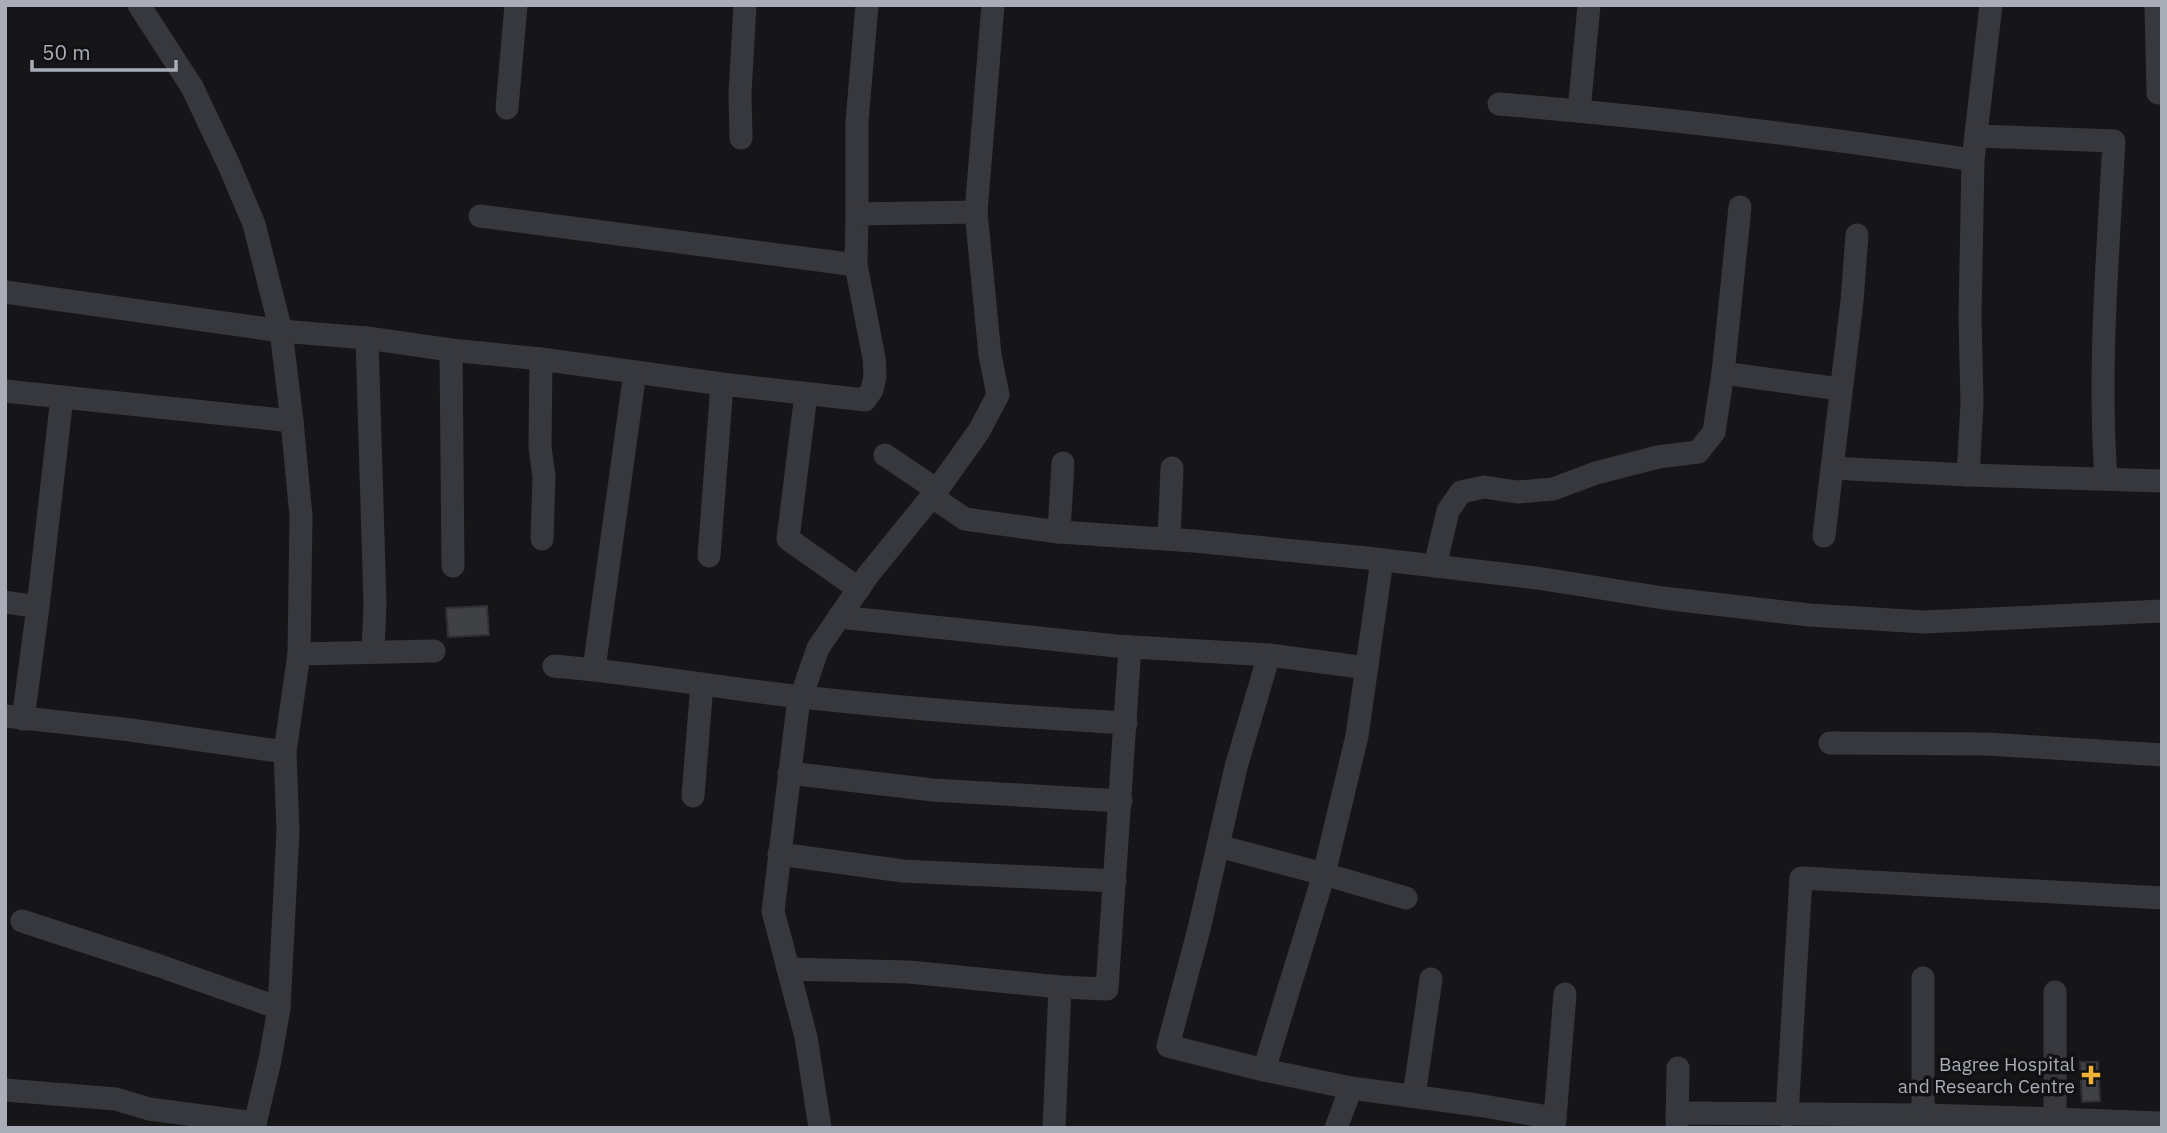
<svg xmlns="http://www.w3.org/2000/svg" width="2167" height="1133" font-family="'IBM Plex Sans',sans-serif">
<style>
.building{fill:#404145;stroke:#303034;stroke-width:2}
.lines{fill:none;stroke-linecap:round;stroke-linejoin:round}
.minor{stroke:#37383d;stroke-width:23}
.poi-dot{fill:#f2b134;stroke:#111113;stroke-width:2.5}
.labels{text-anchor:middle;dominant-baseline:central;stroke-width:7;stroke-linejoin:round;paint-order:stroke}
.poi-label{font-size:19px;fill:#a8adb8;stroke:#111113;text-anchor:end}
</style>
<rect width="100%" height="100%" fill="#161618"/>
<!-- building -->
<g class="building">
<path d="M487 606 489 635 448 637 446 608Z"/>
<path d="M2080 1062H2098L2100 1101 2082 1102Z"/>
</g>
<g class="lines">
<!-- minor -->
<g class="minor">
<path d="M139 5 192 87 229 165 254 224 281 331 292 421 301 516 299 654 285 752 288 831 279 1008 270 1060 254 1128"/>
<path d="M1991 5 1973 160 1970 316 1972 404 1968 475 2162 481"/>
<path d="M2156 5 2158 93"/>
<path d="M1499 104C1658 117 1815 136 1973 160"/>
<path d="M507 108 516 5"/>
<path d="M1579 111 1589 5"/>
<path d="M1976 136 2114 141C2108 253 2098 367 2106 479"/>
<path d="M741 138 740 93 745 5"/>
<path d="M857 214V121L867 5"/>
<path d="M480 216 856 265"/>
<path d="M1857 235 1852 301 1832 468 1968 475"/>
<path d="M5 292 281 331 367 338 451 350 541 359 722 384 865 400 872 390 875 376 874 358 856 265 857 214 976 212"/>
<path d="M367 338 375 604 373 651"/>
<path d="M451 350 453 566"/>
<path d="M541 359 540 447 544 477 542 539"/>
<path d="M1723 373 1840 389"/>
<path d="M5 391 292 421"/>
<path d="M806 394 788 539 859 589"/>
<path d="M885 455 937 490"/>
<path d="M931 496 965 519 1059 532 1194 541 1367 558 1537 578 1663 598 1809 615 1924 622 2162 611"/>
<path d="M1059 532 1063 463"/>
<path d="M1824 536 1832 468"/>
<path d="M1169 539 1172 468"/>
<path d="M709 556 722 384"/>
<path d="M1435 566 1448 511 1461 492 1484 487 1517 492 1553 489 1596 473 1658 457 1698 452 1714 432 1723 373 1740 207"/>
<path d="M5 602 38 607 62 397"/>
<path d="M839 617 1116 646 1269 655 1367 668"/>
<path d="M299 654 434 651"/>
<path d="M1269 655 1236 767 1199 929 1168 1046 1264 1070 1351 1088"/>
<path d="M554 666C637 673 719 688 802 697 910 709 1018 717 1126 723"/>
<path d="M594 669 635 372"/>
<path d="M5 716 131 730 285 752"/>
<path d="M23 719 38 607"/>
<path d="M1830 743 1987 744 2162 755"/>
<path d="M789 773 933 790 1121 801"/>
<path d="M693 796 702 684"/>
<path d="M1218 846 1324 874 1406 898"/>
<path d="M779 854 903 871 1115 881"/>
<path d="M22 921 157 965 279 1008"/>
<path d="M788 969 909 972 1060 987 1054 1128"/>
<path d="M1060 987 1107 989 1130 647"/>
<path d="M1264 1070 1324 874 1357 736 1382 560"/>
<path d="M5 1090 116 1099 149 1109 255 1123"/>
<path d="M1414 1096 1431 979"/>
<path d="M1677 1113 1923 1115 2055 1119V992"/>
<path d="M1787 1115 1801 878 2162 898"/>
<path d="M1923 1115V978"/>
<path d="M1555 1118 1565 994"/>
<path d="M820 1128 806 1037 773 911 798 706 818 648 868 575 937 490 979 431 998 395 990 355 976 212 993 5"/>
<path d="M1336 1128 1351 1088 1477 1105 1555 1118 1554 1128"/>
<path d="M1677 1128 1678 1068"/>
<path d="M2056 1128 2055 1119 2162 1123"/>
</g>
</g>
<!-- markers -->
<path class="poi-dot" d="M2087.5 1064.5h7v7h7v7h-7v7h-7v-7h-7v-7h7z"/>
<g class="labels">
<!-- poi labels -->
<g class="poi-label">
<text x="2075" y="1064">Bagree Hospital<tspan x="2075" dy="22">and Research Centre</tspan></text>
</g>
</g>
<!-- border -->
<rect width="2167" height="1133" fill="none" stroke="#a8adb8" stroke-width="14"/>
<!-- scale -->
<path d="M32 60v10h144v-10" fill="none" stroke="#a8adb8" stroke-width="3.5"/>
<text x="42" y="60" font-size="21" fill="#a8adb8" stroke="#111113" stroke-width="5" paint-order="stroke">50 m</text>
</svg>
